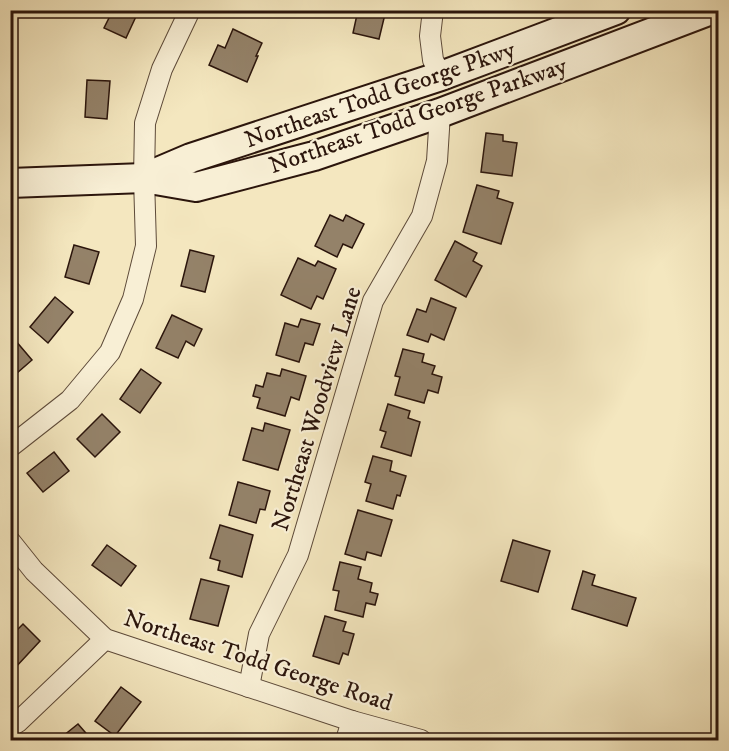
<svg xmlns="http://www.w3.org/2000/svg" width="729" height="751" font-family="'IM FELL DW Pica',serif">
<style>
.building{fill:#948269;stroke:#2b150c;stroke-width:1.5}
.lines{fill:none;stroke-linecap:round;stroke-linejoin:round}
.minor-casing{stroke:#5d4a39;stroke-width:22}
.secondary-casing{stroke:#2b150c;stroke-width:32}
.minor{stroke:#f8efd5;stroke-width:20}
.secondary{stroke:#f8efd5;stroke-width:28}
.labels{text-anchor:middle;dominant-baseline:central;stroke-width:4.5;stroke-linejoin:round;paint-order:stroke}
.street-label{font-size:24px;fill:#2b150c;stroke:#f8efd5}
</style>
<rect width="100%" height="100%" fill="#f4e7bf"/>
<filter id="stains"><feTurbulence type="fractalNoise" baseFrequency=".00333" numOctaves="4"/><feColorMatrix values="0 0 0 0 .2 0 0 0 0 .09 0 0 0 0 .02 0 0 0 .5 -.17"/></filter>
<radialGradient id="worn" r=".72"><stop offset=".6" stop-color="#630" stop-opacity="0"/><stop offset="1" stop-color="#630" stop-opacity=".3"/></radialGradient>
<!-- building -->
<g class="building">
<path d="M113 10H139L126 38 104 28Z"/>
<path d="M358 10H386L379 39 353 33Z"/>
<path d="M233 29 262 43 256 56H258L247 82 209 65 218 45 225 48Z"/>
<path d="M87 80 110 81 107 119 85 117Z"/>
<path d="M486 133 503 135V141L517 143 512 176 481 172Z"/>
<path d="M477 185 499 191 497 198 513 203 501 244 463 232Z"/>
<path d="M330 215 343 221 346 215 364 224 352 248 343 244 337 257 315 246Z"/>
<path d="M455 241 477 253 473 261 482 266 466 297 435 280Z"/>
<path d="M74 245 99 252 89 284 65 277Z"/>
<path d="M190 250 214 256 205 292 181 286Z"/>
<path d="M298 258 315 266 318 261 336 269 323 299 317 296 311 309 281 295Z"/>
<path d="M55 297 73 312 48 343 30 327Z"/>
<path d="M431 298 456 308 444 340 431 334 428 342 407 335 417 309 426 312Z"/>
<path d="M172 315 202 329 194 346 186 341 178 358 156 348Z"/>
<path d="M301 319 320 324 313 345 305 343 299 362 276 355 285 323 298 327Z"/>
<path d="M15 340 32 360 10 379V344Z"/>
<path d="M403 349 424 354 422 362 435 366 432 374 442 377 438 393 428 390 424 403 395 395 400 377 395 376Z"/>
<path d="M141 369 161 383 140 413 120 399Z"/>
<path d="M282 369 306 376 299 400 291 397 285 416 257 408 260 398 253 396 256 385 263 387 267 373 280 376Z"/>
<path d="M388 404 410 411 408 418 420 422 411 456 381 447 386 432 380 430Z"/>
<path d="M102 414 120 432 95 457 77 439Z"/>
<path d="M265 423 290 430 278 470 243 460 252 428 263 431Z"/>
<path d="M54 452 69 471 43 492 27 473Z"/>
<path d="M373 456 392 461 390 471 406 476 400 496 397 495 393 509 366 501 371 484 365 482Z"/>
<path d="M238 482 270 491 265 510 260 509 256 523 229 515Z"/>
<path d="M358 510 392 520 381 556 367 552 365 560 345 554Z"/>
<path d="M220 525 253 535 242 577 218 570 220 561 210 558Z"/>
<path d="M513 540 550 551 538 592 501 581Z"/>
<path d="M107 545 136 566 121 586 92 565Z"/>
<path d="M340 562 361 567 358 579 372 583 370 592 378 594 375 605 366 603 363 617 335 610 339 591 333 590Z"/>
<path d="M583 571 595 575 592 585 636 598 627 626 572 609Z"/>
<path d="M201 579 229 586 218 626 190 619Z"/>
<path d="M325 616 346 622 343 631 354 634 348 655 343 653 339 664 313 656Z"/>
<path d="M23 624 40 641 14 669 10 666V637Z"/>
<path d="M121 687 141 702 115 736 95 721Z"/>
<path d="M78 724 92 740H58Z"/>
</g>
<g class="lines">
<!-- minor casing -->
<g class="minor-casing">
<g id="minor">
<path d="M433 10 430 36 433 60 441 76"/>
<path d="M10 447 70 400 110 352 133 299 146 246 144 178 145 123 162 69 190 10"/>
<path d="M10 541 34 571 105 639 352 721 421 740"/>
<path d="M249 687 259 634 298 555 373 301 422 216 437 161 440 113"/>
<path d="M10 727 18 722 105 639"/>
<path d="M346 740 352 721"/>
</g>
</g>
<!-- secondary casing -->
<g class="secondary-casing">
<g id="secondary">
<path d="M144 178 191 158 441 76 616 10"/>
<path d="M10 183 144 178 196 187 314 156 440 113 711 10"/>
</g>
</g>
<!-- minor -->
<use href="#minor" class="minor"/>
<!-- secondary -->
<use href="#secondary" class="secondary"/>
</g>
<g class="labels">
<!-- street labels -->
<g class="street-label">
<text transform="translate(380 95) rotate(-19)">Northeast Todd George Pkwy</text>
<text transform="translate(418 116) rotate(-19)">Northeast Todd George Parkway</text>
<text transform="translate(317 409) rotate(-73)">Northeast Woodview Lane</text>
<text transform="translate(258 661) rotate(18)">Northeast Todd George Road</text>
</g>
</g>
<!-- margin -->
<rect width="729" height="751" fill="none" stroke="#f4e7bf" stroke-width="36"/>
<rect x="12" y="12" width="705" height="727" fill="none" stroke="#2b150c" stroke-width="3"/>
<rect x="18" y="18" width="693" height="715" fill="none" stroke="#2b150c" stroke-width="1.5"/>
<rect width="100%" height="100%" filter="url(#stains)"/>
<rect width="100%" height="100%" fill="url(#worn)"/>
</svg>
